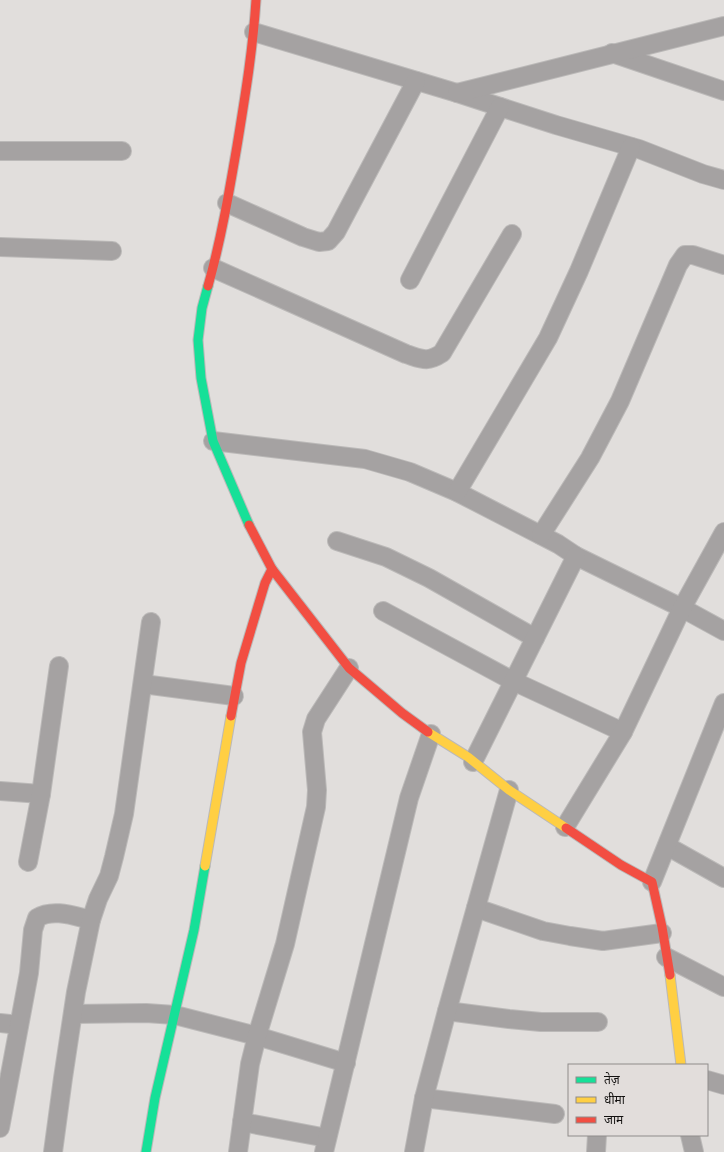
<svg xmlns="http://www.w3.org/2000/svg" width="724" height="1152" font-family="Rubik,'Noto Sans Devanagari',sans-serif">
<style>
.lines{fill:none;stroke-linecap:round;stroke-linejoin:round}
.street-casing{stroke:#bbb9b8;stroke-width:20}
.fast-casing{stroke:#bbb9b8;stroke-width:11}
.slow-casing{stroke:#bbb9b8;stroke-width:11}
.jam-casing{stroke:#bbb9b8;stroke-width:11}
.street{stroke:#a5a2a2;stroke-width:18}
.fast{stroke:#16e098;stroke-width:9}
.slow{stroke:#ffcf43;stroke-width:9}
.jam{stroke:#f24e42;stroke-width:9}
</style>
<rect width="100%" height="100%" fill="#e1dedc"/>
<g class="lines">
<!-- street casing -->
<g class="street-casing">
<g id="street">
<path d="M254 32 457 93 556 125 639 149 703 174 724 180"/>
<path d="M612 53 724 91"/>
<path d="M457 93 724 26"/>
<path d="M0 151H122"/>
<path d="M227 203 303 237 319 242 328 241 336 232 416 81"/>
<path d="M0 247 112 251"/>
<path d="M213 268 406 354C422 359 427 363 442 353L512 234"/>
<path d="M410 280 500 107"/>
<path d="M213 441 365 459 410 472 457 492 558 544 576 556 682 608 724 631"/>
<path d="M457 492 548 338 579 271 631 147"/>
<path d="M541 535 590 458 620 401 678 265 685 255H693L724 265"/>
<path d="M337 541 386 557 429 578 535 638"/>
<path d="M383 611 513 681 623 732"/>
<path d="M143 684 234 696"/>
<path d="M473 762 576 556"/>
<path d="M0 791 41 794"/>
<path d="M565 827 623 732 682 608 724 532"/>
<path d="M667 846 724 878"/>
<path d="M28 862 41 794 59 666"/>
<path d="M652 882 724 703"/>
<path d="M476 908 543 931 570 936 603 941 662 933"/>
<path d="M666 957 724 987"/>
<path d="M447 1011 509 1019 541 1022H598"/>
<path d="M73 1014 146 1013 175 1015 257 1036 346 1063"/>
<path d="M0 1023 19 1025"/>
<path d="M707 1080 724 1085"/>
<path d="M424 1098 555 1114"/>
<path d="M242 1122 327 1138"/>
<path d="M0 1128 29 973 33 930 37 918C53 908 74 916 91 920"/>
<path d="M690 1135 694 1152"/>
<path d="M53 1152 63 1078 76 992 91 920 98 899 109 876 114 857 124 814 151 622"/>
<path d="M238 1152 250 1064 257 1036 285 944 316 807 317 790 312 732 316 719 349 668"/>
<path d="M324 1152 409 798 431 734"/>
<path d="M414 1152 424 1098 447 1011 509 790"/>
<path d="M596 1152 597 1135"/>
</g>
</g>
<!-- fast casing -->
<g class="fast-casing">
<g id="fast">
<path d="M208 286 202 308 198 340 201 378 213 441 249 525"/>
<path d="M146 1152 155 1098 194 930 205 866"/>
</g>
</g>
<!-- slow casing -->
<g class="slow-casing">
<g id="slow">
<path d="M428 732 468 757 509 790 566 828"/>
<path d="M205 866 231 716"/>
<path d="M670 975 681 1065"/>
</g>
</g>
<!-- jam casing -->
<g class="jam-casing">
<g id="jam">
<path d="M208 286C221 240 229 193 237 146 245 97 253 49 256 0"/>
<path d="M249 525 272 569 349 668 402 713 428 732"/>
<path d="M231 716 241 663 265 583 272 569"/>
<path d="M566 828 621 865 652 882 662 927 670 975"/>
</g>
</g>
<!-- street -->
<use href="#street" class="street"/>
<!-- fast -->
<use href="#fast" class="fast"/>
<!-- slow -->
<use href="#slow" class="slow"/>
<!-- jam -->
<use href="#jam" class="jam"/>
</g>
<!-- legend -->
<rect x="568" y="1064" width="140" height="72" fill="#e2dddb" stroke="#8f8b8a"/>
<rect x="576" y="1077" width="20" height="6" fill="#16e098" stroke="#8f8b8a"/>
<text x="604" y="1084" font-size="12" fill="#131110">तेज़</text>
<rect x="576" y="1097" width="20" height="6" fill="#ffcf43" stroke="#8f8b8a"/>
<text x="604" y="1104" font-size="12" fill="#131110">धीमा</text>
<rect x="576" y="1117" width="20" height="6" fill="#f24e42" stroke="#8f8b8a"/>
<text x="604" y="1124" font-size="12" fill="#131110">जाम</text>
</svg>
